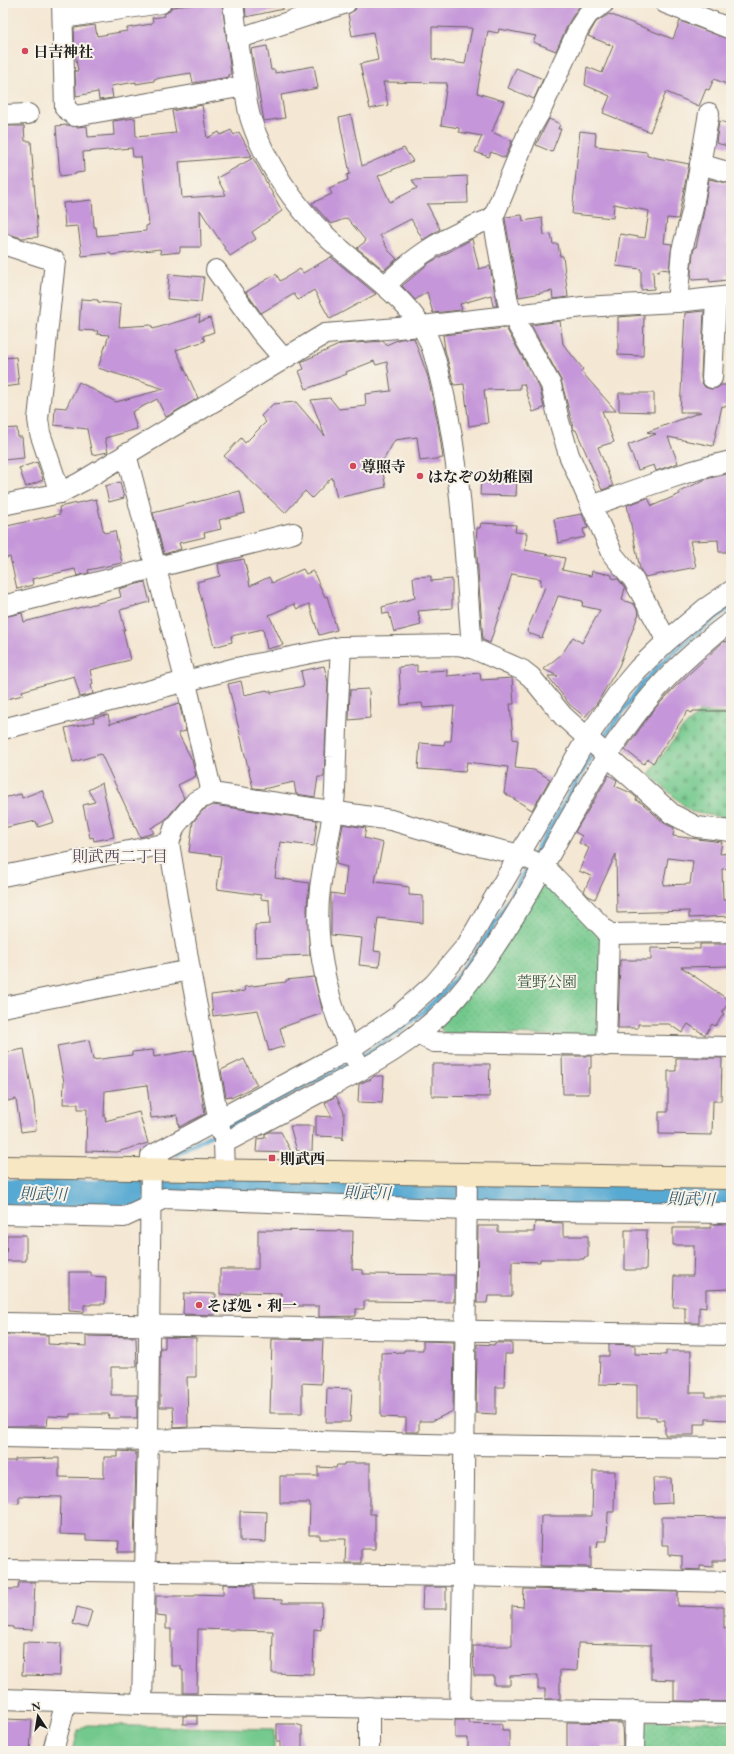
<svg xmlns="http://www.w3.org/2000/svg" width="734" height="1754" font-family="'EB Garamond','Noto Serif JP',serif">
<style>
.grass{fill:url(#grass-dots);stroke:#487254}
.cemetery{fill:url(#cemetery-stones);stroke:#487254}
.garden{fill:#73c98d;stroke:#487254}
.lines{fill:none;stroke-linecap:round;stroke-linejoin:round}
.stream{stroke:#57a9d2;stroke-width:5}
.river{stroke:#57a9d2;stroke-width:30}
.building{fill:#c596d9;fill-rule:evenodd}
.street-casing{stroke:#68635c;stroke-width:22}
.secondary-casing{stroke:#68635c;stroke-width:24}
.street{stroke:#fff;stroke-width:20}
.secondary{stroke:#f7e8c3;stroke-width:22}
.poi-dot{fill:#d1495b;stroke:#f7f3e8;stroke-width:1.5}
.labels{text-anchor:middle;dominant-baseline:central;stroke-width:4;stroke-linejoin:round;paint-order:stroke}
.poi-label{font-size:15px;font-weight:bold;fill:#1c1c1c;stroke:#f7f3e8;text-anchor:start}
.park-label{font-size:15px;fill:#3a5944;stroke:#f7f3e8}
.neighbourhood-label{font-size:16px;fill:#57475e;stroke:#f7f3e8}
.water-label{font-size:16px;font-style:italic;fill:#375b6e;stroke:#f7f3e8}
</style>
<defs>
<pattern id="grass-dots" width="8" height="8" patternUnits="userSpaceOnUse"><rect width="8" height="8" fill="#73c98d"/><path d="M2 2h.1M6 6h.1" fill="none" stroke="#63ac79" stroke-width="1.8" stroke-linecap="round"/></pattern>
<pattern id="cemetery-stones" width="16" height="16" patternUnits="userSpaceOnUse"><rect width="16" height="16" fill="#73c98d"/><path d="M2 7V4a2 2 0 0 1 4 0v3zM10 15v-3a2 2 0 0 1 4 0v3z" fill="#63ac79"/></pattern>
</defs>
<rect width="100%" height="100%" fill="#f7f3e8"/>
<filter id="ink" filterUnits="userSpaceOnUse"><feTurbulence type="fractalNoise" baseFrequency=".025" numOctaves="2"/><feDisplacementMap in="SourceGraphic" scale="8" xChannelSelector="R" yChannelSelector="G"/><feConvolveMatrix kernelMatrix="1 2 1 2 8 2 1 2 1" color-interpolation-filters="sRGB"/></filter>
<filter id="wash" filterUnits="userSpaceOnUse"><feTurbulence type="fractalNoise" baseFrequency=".012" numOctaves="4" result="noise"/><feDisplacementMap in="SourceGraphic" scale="16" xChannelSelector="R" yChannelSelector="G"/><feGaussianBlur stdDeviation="0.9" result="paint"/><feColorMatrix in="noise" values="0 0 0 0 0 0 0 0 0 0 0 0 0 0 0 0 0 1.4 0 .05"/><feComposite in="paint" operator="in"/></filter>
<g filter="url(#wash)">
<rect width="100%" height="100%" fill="#f4e7d3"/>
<!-- grass -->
<g class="grass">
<path d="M549 882 602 938 601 1032 596 1036 443 1033 439 1024 542 883Z"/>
<path d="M649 1721 731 1722V1751H643V1724Z"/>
</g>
<!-- cemetery -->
<path class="cemetery" d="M700 712 731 714V819L691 812 649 774 680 731Z"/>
<!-- garden -->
<path class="garden" d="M87 1725 274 1729V1751H73L78 1731Z"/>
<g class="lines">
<!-- stream -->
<g class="stream">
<path d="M600 743 643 683 665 660 700 630 731 606"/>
<path d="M533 857 595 750"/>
<path d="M359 1058C405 1031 447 994 478 950 497 923 513 892 529 864"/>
<path d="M224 1128 352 1062"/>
<path d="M176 1154 217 1132"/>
</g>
<!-- river -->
<path class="river" d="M3 1194 94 1195 128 1191 195 1190 731 1199"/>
</g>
<g id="blocks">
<!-- building -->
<g class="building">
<path d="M205 3H222L231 74 229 75V77L193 83 191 73 154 79V81L136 84V82L111 86 113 98 99 100 98 92 76 96 75 71H78L75 54 74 28 95 25 97 36 127 31V28L151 24 153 22 152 18 165 16 164 14 168 12 172 7Z"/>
<path d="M245 3H282L283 9 246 17Z"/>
<path d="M357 3H584L578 8 569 22 556 51 533 42 536 36 499 29 498 33 488 31 477 93 504 101 492 132 512 141 505 158 491 152 489 157 475 152 482 136 459 132V128L441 125 447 83 383 82 388 105 370 109 360 64 378 60 373 32 352 36 348 14 355 10ZM432 27 472 28 465 64 432 59Z"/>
<path d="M609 14 673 39 680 21 731 40V86L714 79 709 90 706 89 699 106 666 92 650 132 603 113 610 96 585 85 587 67 602 73 613 46 588 36 596 22Z"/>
<path d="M267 46 271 70H275V73L314 66 318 88 281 95 285 118 264 121 251 49Z"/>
<path d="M516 68 543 79 534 99 508 88Z"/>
<path d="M202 105 207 138 219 132 221 135 231 130 234 135 239 132 252 156 179 162 182 198 226 195 217 178 253 158 282 211 252 232 256 239 230 256 200 210 201 247H180V252L161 254 160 249 111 255 110 253 82 256 78 226 65 227 63 203 92 200 94 227H96L97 236 146 231V226L149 225 141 157H133L132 148 83 152 84 172 76 173V174L60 176 56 126 68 125 77 127 87 126 88 137 114 135 113 121 135 118 136 137 176 133 172 111Z"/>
<path d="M351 115 362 166 404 148 413 161 378 176 390 202 417 188 412 180 448 179V177L467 176 468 203 427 204 440 229 423 240 411 219 380 235 388 250 397 259 384 270 357 248 366 241 347 218 331 224 312 203 332 194 329 188 348 180 347 175 350 174 339 118Z"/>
<path d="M549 119 560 124 558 129H561L552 152 536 145Z"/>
<path d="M719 121 731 124V147L716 143Z"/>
<path d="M3 126H24L25 141H31L38 237 22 238 5 233 3 173H7L3 147Z"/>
<path d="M580 131 596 133 595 146 647 152V156L689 164 678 219 667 218 664 243 672 244 669 270 660 269 659 272 653 271 654 289 641 290V269L616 266 620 234 645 238 649 211 614 204 613 218 572 214Z"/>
<path d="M709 179 731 184V223L727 244H731V275H726L727 280 710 282 709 279 692 280 691 273 693 252 695 247H696L703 215Z"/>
<path d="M522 215 523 221 542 218 544 235 551 234 553 244H558L560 256H563L568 297 553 299 552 291 519 297 505 219 506 217Z"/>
<path d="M472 239 479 269 490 266 497 306H493L491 295 460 304 462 310 433 313 427 292 415 300 402 286 429 263Z"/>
<path d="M331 257 376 294 330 319 314 290 298 300 294 294 261 313 246 292 276 274 280 281 300 269 303 273Z"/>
<path d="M169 274 204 277 201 302 167 299Z"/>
<path d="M81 299 98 300V302L121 304 119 327 151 325 153 329 200 315 199 322 210 318 214 332 203 336 205 341 176 350 198 398 166 417 157 399 132 412 137 429 105 438 108 452 92 455 87 429 54 425 55 407 66 408 79 382 116 402 164 389 98 368 109 335 97 334 98 331 79 330Z"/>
<path d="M704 311 701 377 702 383 705 387 711 389 717 388 721 385H731V407L722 406 713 446 668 437 678 463 656 471 654 465 638 470 628 445 656 434 647 432 701 412H680L685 313Z"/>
<path d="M644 315 643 356 618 355V317Z"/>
<path d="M560 321 563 344 583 369 581 371 616 411H602L614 442 598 447 613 486 602 490 576 430H574L561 380 531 325Z"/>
<path d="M506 328 540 389 544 408 533 412 524 384H520V389L484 390 488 423 469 426 464 384 454 385 445 350 443 335Z"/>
<path d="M414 338 428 377 438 424 443 458 420 461 417 437 395 440 381 464 386 487 337 498 332 477 312 498 305 491 285 513 224 456 241 438 245 443 266 422 261 416 273 404 296 402 325 436 311 400 330 398 339 409 366 406 365 394 391 391 387 362 376 365 374 361 346 372 347 374 306 389 299 371 304 369 301 362 341 344 384 341 386 345 400 339Z"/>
<path d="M16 357 19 385 3 387V358Z"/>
<path d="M619 393H654V412L619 411Z"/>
<path d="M17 428 18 437H22L24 458 3 460V429Z"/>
<path d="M37 462 43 480 26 487 19 468Z"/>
<path d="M731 473V552H719L718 540 690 541 696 567 645 577 640 569 627 505 648 498 652 506 680 494 679 492 706 479Z"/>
<path d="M481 477 517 478 516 496 480 495Z"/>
<path d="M120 482 124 498 109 502 105 486Z"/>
<path d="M240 491 245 513 219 520 221 529 204 533 205 537 179 543 181 549 164 554 153 513Z"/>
<path d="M96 499 104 533 115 531 122 563 88 570 89 573 77 576 75 569 32 579 33 585 17 589 10 557 3 559V527L60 514 59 507Z"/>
<path d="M582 514 588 528 583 529 585 537 558 543 554 519Z"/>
<path d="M481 523 516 525 515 532 527 533 525 550 565 558 562 570 591 576 592 571 612 575V578L618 579 625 588 622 600 634 604 639 613 619 666 597 703 585 717 570 705 548 676H558L543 669 562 654 573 637 582 643 600 610 582 606 583 601 558 596 542 638 528 633 527 631 545 587 540 586 541 579 512 574 490 643 483 640 476 542 477 528H480Z"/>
<path d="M244 559 250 586 269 577 272 583 303 569 306 574 313 571 325 597 327 596 337 630 319 635 309 604 297 609 294 604 269 615 283 645 267 649 263 629 231 636 232 642 214 647 197 582 220 576 218 564Z"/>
<path d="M431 576V581L452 579V608L418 611 421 625 394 632 389 613 383 614 382 607 415 598 413 577Z"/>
<path d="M145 582 150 602 120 610 125 630H123L130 660 90 670 93 684H91L93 694 80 697 74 676 22 691 23 695 3 700V617L22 613 24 622 121 597 119 589Z"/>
<path d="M731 641V711H693L692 713 688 711 653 763 648 759 644 764 625 750 651 713 675 687 723 642Z"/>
<path d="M417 665V672L447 670V676L480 673 481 680 512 678 514 704H510L513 739 518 740 515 768 534 770 550 779 532 810 504 793 508 767 467 762 465 772 418 769 420 743 444 745 445 741H451L454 706 423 708 422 703 401 705 399 667Z"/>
<path d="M324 666 328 682 324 777H318L315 797 296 794 294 782 263 789 253 788 228 684 241 681 244 695 267 690V691H271V693L304 686 301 671Z"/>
<path d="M369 689 370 718 349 720 350 690Z"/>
<path d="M179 703 186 731 178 733 192 760 196 776 178 785 184 798 165 820 151 828 154 833 140 837 101 754 73 762 65 728 94 722 93 718 108 715 110 724Z"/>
<path d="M609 775 617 780 615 786 631 793 637 798 636 800 642 803 664 823 674 828 673 836 722 842 720 854 731 853V868L722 869 723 900H731V916L689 918V911L617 913 616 854 595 899 588 896 584 891 591 876 579 871 589 848 579 843 582 836 575 832ZM668 858 693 861 690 884 663 885Z"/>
<path d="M102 783 114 837 94 841 93 837 90 838 83 805 95 802 88 790Z"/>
<path d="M42 790 54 822 38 827 36 821 3 828V798L21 794 22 798Z"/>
<path d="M213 805 317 820 314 846 280 842 275 878 309 883 307 910 310 955 256 957 255 925 270 924 269 900 261 899V895L217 889 221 856 189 852 193 822 203 810Z"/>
<path d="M343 824 366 828 364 838 383 843 375 882 402 885V886L409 887V895L423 896V923L378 918 374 951 381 952 379 967 359 965 362 938 331 935V893L344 895 347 867 336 864Z"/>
<path d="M700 944H731V966L681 967 730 1001 722 1012 724 1014 715 1026 712 1024 705 1035 688 1024 682 1033 669 1024H638V1028H618L620 960H651V948L700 949Z"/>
<path d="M314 977 323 1013 280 1028 285 1046 269 1051 258 1010 213 1016 211 995 245 991 244 987 286 982V980Z"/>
<path d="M89 1040 93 1060 132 1055V1052L153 1050 154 1057 194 1050 205 1114 179 1127 177 1115 151 1118 147 1085 105 1091 104 1117H106L105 1121 139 1112 148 1143 117 1152 86 1151 87 1109H78V1104H63L64 1082 57 1046Z"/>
<path d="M24 1049 34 1102 36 1130 21 1132 16 1099 3 1102V1053Z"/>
<path d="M562 1056H591V1068H589V1094H563Z"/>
<path d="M676 1058H722L721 1101H713L712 1135 659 1134V1112H668V1071H676Z"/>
<path d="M244 1059 257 1085 231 1098 230 1096 226 1097 221 1070Z"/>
<path d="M432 1064H490L489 1097 432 1096Z"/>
<path d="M374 1076H384L382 1103 358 1102 359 1084 368 1080H370Z"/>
<path d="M336 1096 344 1112 343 1140 342 1137 316 1136V1116L332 1117 325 1103Z"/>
<path d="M290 1126H313L312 1151H297Z"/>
<path d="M269 1132H281L292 1153 256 1152 257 1139 265 1138V1134Z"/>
<path d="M535 1222 563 1223V1236H588V1257H584V1259H540V1262L512 1261V1296H488L487 1303H477L478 1226H498V1232H534Z"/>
<path d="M711 1224H731V1289L706 1290V1308L699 1307V1323H685V1307H673L674 1276H693L694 1245H673V1228H711Z"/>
<path d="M258 1230 353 1231 352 1269 363 1270V1274L454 1275V1302L364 1301V1309H356V1316L319 1317V1306H280L281 1293 240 1292V1295L220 1294V1269H258Z"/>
<path d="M625 1230H647L646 1270H625Z"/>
<path d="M7 1235H26V1261H6Z"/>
<path d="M69 1272H91V1276L106 1277 105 1304H91V1305H84V1312L69 1311Z"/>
<path d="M184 1293 216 1294 215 1315 183 1314Z"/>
<path d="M3 1334 48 1335V1344L86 1346V1336L136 1337 137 1367H111V1395H137V1418H108L109 1414H70V1417L48 1416 47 1426H3Z"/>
<path d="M165 1337 196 1338V1377H187L188 1427 174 1428 173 1407H160V1348H165Z"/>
<path d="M272 1339 323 1340 321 1384 302 1383V1413H270Z"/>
<path d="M423 1341 454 1342 453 1411 432 1421H419V1432H406V1418L381 1417V1353L404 1352V1350H423Z"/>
<path d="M495 1343H512V1354H505L504 1387H496V1414L476 1413 477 1344 494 1345Z"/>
<path d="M609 1344 635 1345V1354L666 1355V1351H691L690 1393H706V1397H731V1420L706 1419V1424H694V1435H665V1420H656V1417H637V1385L599 1384 600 1356H609Z"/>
<path d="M327 1388 352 1389 350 1422H326Z"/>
<path d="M118 1451 136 1452 134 1552H118L119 1541 86 1540V1535L60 1534 61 1497 19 1496V1503L3 1502V1461H15V1459L59 1458V1477L104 1478V1457H118Z"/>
<path d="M344 1463H370V1514H375V1549H361V1563H345L346 1539H320V1535H309L310 1503H280V1476H318V1467L336 1468 337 1465H344Z"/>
<path d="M593 1471H615L614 1512H608L607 1541H598L597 1547 591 1546V1567L540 1566 541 1516H592Z"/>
<path d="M653 1478H671L672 1503 654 1504Z"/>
<path d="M240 1511 267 1512 266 1542 240 1541Z"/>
<path d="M662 1517 731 1518V1561H713V1567L700 1566V1570L682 1569V1556L669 1555V1545H662Z"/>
<path d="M19 1582H35L33 1630 13 1629V1627L3 1626V1589H18Z"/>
<path d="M223 1584 254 1585V1599L282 1600V1603H322L321 1630 314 1629 313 1674 272 1673 273 1631 198 1629 197 1693H183V1670H181V1666H171V1629H166V1617L156 1616V1596H195V1594L223 1595Z"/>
<path d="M423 1587H446V1609H422Z"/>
<path d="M524 1589 678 1592V1606L724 1607V1628H731V1702L674 1701V1680L651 1679V1645L578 1643 577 1671 560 1670V1699H545V1689H538V1675L510 1676V1685H494V1676H474L473 1646H512V1606L523 1607Z"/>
<path d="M77 1607 92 1611 87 1628 73 1624Z"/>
<path d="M23 1642 61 1643 60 1676 22 1675Z"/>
<rect x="183" y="1716" width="14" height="8"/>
<path d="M3 1719 32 1720 30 1751H3Z"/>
<path d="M455 1720H468V1723L502 1724V1730H509V1748H504V1751H468V1738H455Z"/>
<path d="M567 1722 622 1723 623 1747H602V1751H567Z"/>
<path d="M277 1724H295L302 1726V1751H280V1742H277Z"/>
</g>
</g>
</g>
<g filter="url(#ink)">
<use href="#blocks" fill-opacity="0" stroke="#68635c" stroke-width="1"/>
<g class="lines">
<!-- street casing -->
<g class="street-casing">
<g id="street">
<path d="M62 3 65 108 75 116 245 86"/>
<path d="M233 3C236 29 240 55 244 81 246 94 247 108 251 120 265 163 295 206 327 237 358 267 397 289 421 326 433 343 438 370 443 390 462 475 465 561 472 648"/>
<path d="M604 3 588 14 579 28 540 112 528 133 493 218 508 302 512 315 551 385 559 421 569 455 613 555 633 579 667 641"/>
<path d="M665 3 731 29"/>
<path d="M63 18 161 3"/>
<path d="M237 39 346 3"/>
<path d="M3 115 28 114"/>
<path d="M700 164 731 173"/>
<path d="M3 244 55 261 38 419 40 433 60 493"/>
<path d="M216 270 260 331 283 358"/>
<path d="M385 286C418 252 449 235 493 218"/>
<path d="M677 302 682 250 692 212 709 113"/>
<path d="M712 378 716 298"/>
<path d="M126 454 186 683 212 793"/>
<path d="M3 505 60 493 81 482 325 334 422 326 583 307 677 302 731 296"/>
<path d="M591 506C639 489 682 472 731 461"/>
<path d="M3 606 293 533"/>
<path d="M341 647C339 684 337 720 336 757 335 775 336 793 333 811 330 837 323 863 320 889 313 943 329 1012 356 1060"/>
<path d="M3 729 236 668 341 647 458 645 472 648 522 670 531 677 563 716 672 814 697 827 731 831"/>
<path d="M169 843 190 970 221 1133"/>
<path d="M3 876 169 843 175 826 196 801 212 793 391 820 462 841 520 855 544 866 609 934 606 1046"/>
<path d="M609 934 731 932"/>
<path d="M3 1007 190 970"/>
<path d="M418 1034 434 1042 731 1047"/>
<path d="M225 1171 224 1143C256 1126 288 1109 320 1092 370 1066 420 1040 457 997 484 966 506 930 527 895 576 810 618 718 693 653 705 642 717 631 731 622"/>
<path d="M3 1214 124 1217 165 1198 466 1210 731 1213"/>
<path d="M3 1323 731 1335"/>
<path d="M3 1437 148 1440 205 1438 464 1445 731 1448"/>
<path d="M3 1570 463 1576 731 1582"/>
<path d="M3 1699 142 1704 731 1713"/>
<path d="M142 1704 148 1440 151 1156 350 1049 398 1016 434 984 467 945 587 738 621 689 638 669 667 641 706 608 731 591"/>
<path d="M460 1709 463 1576 467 1173"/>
<path d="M53 1751 66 1701"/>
<path d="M369 1751V1707"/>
<path d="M634 1751 635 1711"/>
</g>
</g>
<!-- secondary casing -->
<g class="secondary-casing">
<path id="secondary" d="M3 1167 731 1178"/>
</g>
<!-- street -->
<use href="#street" class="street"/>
<!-- secondary -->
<use href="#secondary" class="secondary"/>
</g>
</g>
<!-- markers -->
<g class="poi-dot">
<circle cx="25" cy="51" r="4"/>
<circle cx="353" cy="466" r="4"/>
<circle cx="420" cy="476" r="4"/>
<rect x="268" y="1154" width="8" height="8" rx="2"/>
<circle cx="199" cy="1305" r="4"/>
</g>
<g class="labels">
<!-- poi labels -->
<g class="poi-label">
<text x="33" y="51">日吉神社</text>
<text x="361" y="466">尊照寺</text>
<text x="428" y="476">はなぞの幼稚園</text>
<text x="280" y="1158">則武西</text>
<text x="207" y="1305">そば処・利一</text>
</g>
<!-- park labels -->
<g class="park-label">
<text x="547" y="981">萱野公園</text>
</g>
<!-- neighbourhood labels -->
<g class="neighbourhood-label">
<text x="120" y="856">則武西二丁目</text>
</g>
<!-- water labels -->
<g class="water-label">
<text transform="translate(367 1193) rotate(1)">則武川</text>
<text transform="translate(43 1194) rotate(1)">則武川</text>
<text transform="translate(691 1199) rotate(1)">則武川</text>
</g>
</g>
<!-- margin -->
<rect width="734" height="1754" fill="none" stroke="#f7f3e8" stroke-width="16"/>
<!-- north arrow -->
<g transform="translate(38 1716) rotate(348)" stroke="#f7f3e8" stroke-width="3" paint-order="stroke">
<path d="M0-3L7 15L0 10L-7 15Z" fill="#1c1c1c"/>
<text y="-6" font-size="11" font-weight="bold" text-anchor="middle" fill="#1c1c1c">N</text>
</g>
</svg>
